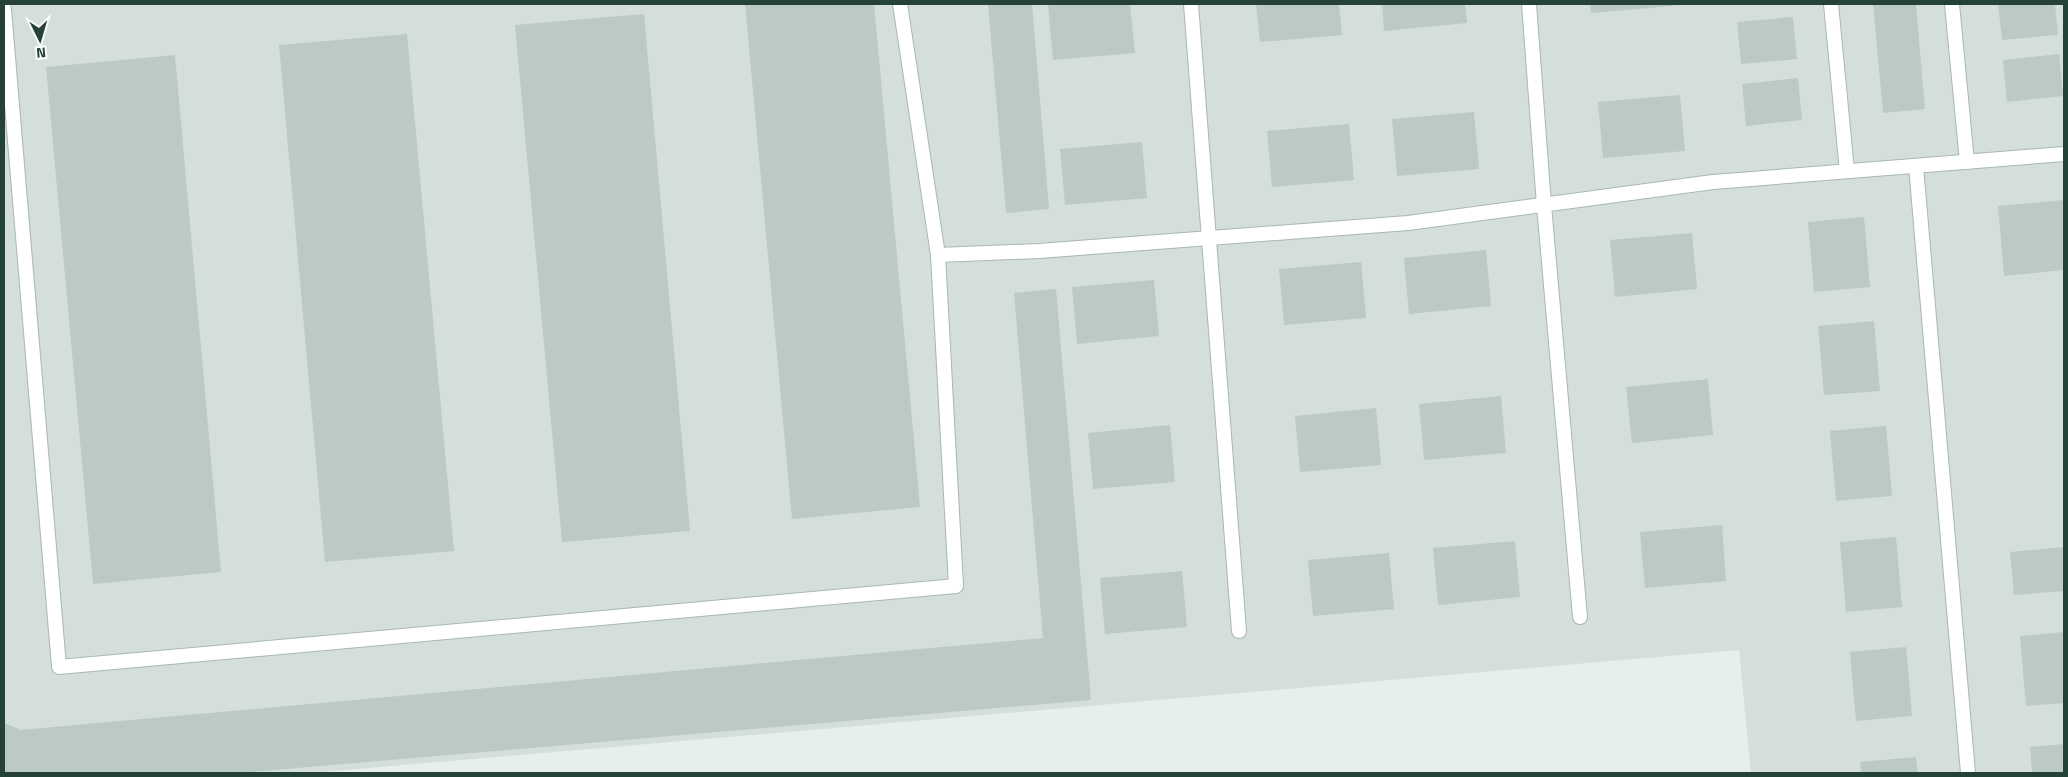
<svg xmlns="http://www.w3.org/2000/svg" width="2068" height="777" font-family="'Titillium Web',sans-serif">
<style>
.built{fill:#d4dfda}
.building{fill:#bbcac4}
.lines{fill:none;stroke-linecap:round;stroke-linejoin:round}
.service-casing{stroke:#a8b8b2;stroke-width:16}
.service{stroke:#fff;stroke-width:14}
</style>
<rect width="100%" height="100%" fill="#e6efeb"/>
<!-- built -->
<path class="built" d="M4 4H2064V773H1751L1739 650 311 773H4Z"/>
<!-- building -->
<g class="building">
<path d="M745 4H874L920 507 792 519Z"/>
<path d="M988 4H1032L1049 209 1006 213Z"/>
<path d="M1048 4H1130L1135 53 1053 60Z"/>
<path d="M1256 4H1339L1342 35 1260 42Z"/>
<path d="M1382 4H1465L1467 23 1384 31Z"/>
<path d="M1590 4H1673V6L1591 13Z"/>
<path d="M1873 4H1916L1925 109 1883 113Z"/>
<path d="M1998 4H2055L2058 35 2002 40Z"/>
<path d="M644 14 690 531 562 542 515 25Z"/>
<path d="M1793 17 1797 59 1741 64 1737 22Z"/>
<path d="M407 34 454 551 325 562 279 45Z"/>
<path d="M2059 54 2063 96 2007 102 2003 60Z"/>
<path d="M175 55 221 572 93 584 46 67Z"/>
<path d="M1798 78 1802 120 1746 126 1742 84Z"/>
<path d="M1680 95 1685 151 1603 158 1598 102Z"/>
<path d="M1474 112 1479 169 1397 176 1392 119Z"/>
<path d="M1349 124 1354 180 1272 187 1267 131Z"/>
<path d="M1142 142 1147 198 1065 205 1060 149Z"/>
<path d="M2064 200V270L2004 276 1998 206Z"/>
<path d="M1864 217 1870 287 1814 292 1808 222Z"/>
<path d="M1692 233 1697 289 1615 297 1610 240Z"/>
<path d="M1486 250 1491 306 1409 314 1404 258Z"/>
<path d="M1361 262 1366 318 1284 325 1279 269Z"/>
<path d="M1154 280 1159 336 1077 344 1072 287Z"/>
<path d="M1056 289 1091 700 238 773H4V723L21 730 1043 638 1014 293Z"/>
<path d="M1874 321 1880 391 1824 395 1818 326Z"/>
<path d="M1708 379 1713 435 1632 443 1626 387Z"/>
<path d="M1501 396 1506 453 1424 460 1419 404Z"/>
<path d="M1376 408 1381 465 1300 472 1295 416Z"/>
<path d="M1170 425 1175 482 1093 489 1088 433Z"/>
<path d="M1886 426 1892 496 1836 501 1830 431Z"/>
<path d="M1722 525 1726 581 1645 588 1640 532Z"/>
<path d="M1896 537 1902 607 1846 612 1840 542Z"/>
<path d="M1515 541 1520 597 1438 605 1433 548Z"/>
<path d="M2064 547V591L2014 595 2010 552Z"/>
<path d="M1389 553 1394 609 1313 616 1308 560Z"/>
<path d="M1182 571 1187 627 1105 634 1100 578Z"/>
<path d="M2064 632V703L2026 706 2020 636Z"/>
<path d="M1906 647 1912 716 1856 721 1850 652Z"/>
<path d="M2064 744V773H2032L2030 747Z"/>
<path d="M1916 757 1918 773H1861L1860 762Z"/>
</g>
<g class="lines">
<!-- service casing -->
<g class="service-casing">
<g id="service">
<path d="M1191 4 1239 631"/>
<path d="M1529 4 1544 205 1580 617"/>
<path d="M1831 4 1847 171"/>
<path d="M1952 4 1967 162"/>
<path d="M4 9 59 667 956 586 938 255 900 4"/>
<path d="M1916 166 1968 773"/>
<path d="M938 255 1039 251 1408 223 1713 182 2064 154"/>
</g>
</g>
<!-- service -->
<use href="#service" class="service"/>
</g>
<!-- border -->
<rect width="2068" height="777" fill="none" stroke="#24423a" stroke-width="10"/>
<!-- north arrow -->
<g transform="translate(40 40) rotate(175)" stroke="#f7fbf9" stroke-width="4" paint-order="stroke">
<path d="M0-4L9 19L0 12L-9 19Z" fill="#24423a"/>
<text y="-8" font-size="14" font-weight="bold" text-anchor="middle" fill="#24423a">N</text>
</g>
</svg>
